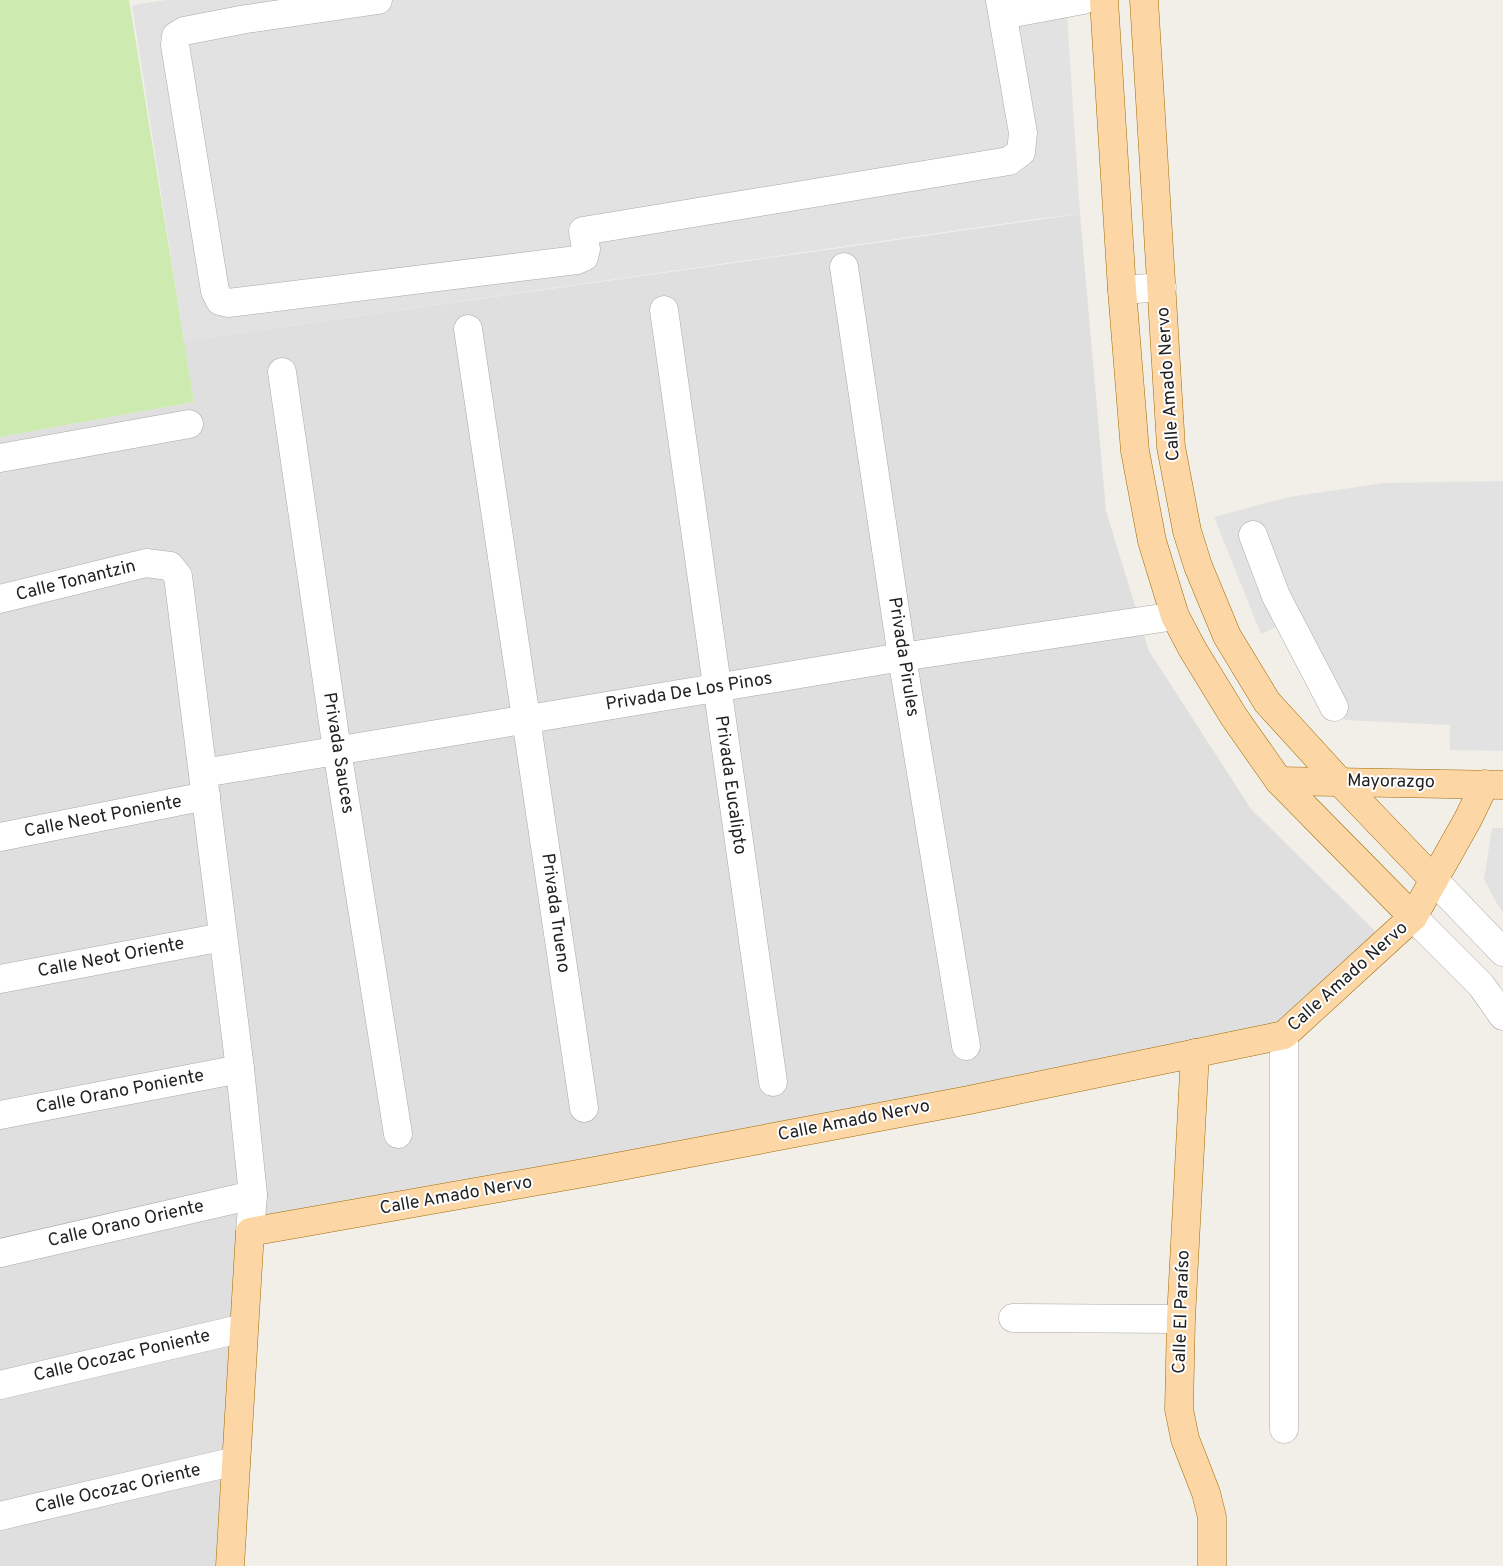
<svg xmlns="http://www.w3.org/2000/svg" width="1503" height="1566" font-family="Overpass,sans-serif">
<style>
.residential{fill:#e0dfdf}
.grass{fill:#cdebb0}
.parking{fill:#e2e2e2}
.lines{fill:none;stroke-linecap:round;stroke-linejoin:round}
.minor-casing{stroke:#a9a9a9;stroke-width:29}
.major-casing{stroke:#a06b00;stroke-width:29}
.minor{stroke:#fff;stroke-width:28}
.major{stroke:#fcd6a4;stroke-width:28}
.labels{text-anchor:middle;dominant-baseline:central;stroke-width:4;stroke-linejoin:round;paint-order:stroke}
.street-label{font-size:18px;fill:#222;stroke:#fff}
</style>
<rect width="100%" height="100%" fill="#f2efe9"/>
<!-- residential -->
<path class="residential" d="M1080 214 1106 511 1149 651 1251 809 1378 934 1284 1035 250 1232 230 1566H0V437L194 402 184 341Z"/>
<!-- grass -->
<path class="grass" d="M0 0H129L194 402 0 437Z"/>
<!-- parking -->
<g class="parking">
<path d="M166 0H1066L1080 214 1035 219 184 341 132 5Z"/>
<path d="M1503 481V751L1450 750V725L1345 720 1285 623 1261 634 1214 517 1289 497 1384 483Z"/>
<path d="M1492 828H1503V912L1497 904 1484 879Z"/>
</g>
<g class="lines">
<!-- minor casing -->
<g class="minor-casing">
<g id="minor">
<path d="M378 0 246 19 184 31 176 36 175 45 215 291 220 301 228 303 577 260 584 257 586 249 583 231 1009 161 1021 152 1023 133 1000 0"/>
<path d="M1003 15 1083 0"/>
<path d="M844 267 902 657 966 1046"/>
<path d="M1122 290 1162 287"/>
<path d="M664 310 773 1082"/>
<path d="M468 329 584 1108"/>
<path d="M282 372 337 750 398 1134"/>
<path d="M0 458 189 424"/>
<path d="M1253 535 1276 596 1334 707"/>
<path d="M0 599 146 563 170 566 178 576 240 1069 253 1195 250 1232"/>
<path d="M203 773 902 657 1175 616"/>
<path d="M0 837 206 796"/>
<path d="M1434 880 1503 952"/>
<path d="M1413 917 1481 985 1503 1016"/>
<path d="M0 979 223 937"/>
<path d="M0 1115 240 1069"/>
<path d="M0 1253 253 1195"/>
<path d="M1013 1318 1181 1319"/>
<path d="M0 1385 244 1328"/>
<path d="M1284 1429V1035"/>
<path d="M0 1516 236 1461"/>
</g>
</g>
<!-- major casing -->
<g class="major-casing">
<g id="major">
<path d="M1104 0 1122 290 1135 451 1152 541 1175 616 1193 650 1234 717 1279 781 1413 917"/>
<path d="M1144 0 1171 447 1187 531 1198 566 1227 636 1267 702 1340 782 1434 880"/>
<path d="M1279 781 1502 785"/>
<path d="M1195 1053 1181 1319 1179 1409 1185 1439 1206 1493 1212 1517V1566"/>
<path d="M230 1566 250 1232 595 1171 969 1100 1284 1035 1413 917 1468 819 1485 784"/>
</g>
</g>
<!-- minor -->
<use href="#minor" class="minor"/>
<!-- major -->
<use href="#major" class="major"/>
</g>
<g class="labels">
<!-- street labels -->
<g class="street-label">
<text transform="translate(1169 384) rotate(-94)">Calle Amado Nervo</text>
<text transform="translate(76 581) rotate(-14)">Calle Tonantzin</text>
<text transform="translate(903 657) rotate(81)">Privada Pirules</text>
<text transform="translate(689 692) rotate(-9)">Privada De Los Pinos</text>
<text transform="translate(338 753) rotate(81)">Privada Sauces</text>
<text transform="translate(1391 782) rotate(1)">Mayorazgo</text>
<text transform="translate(730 785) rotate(82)">Privada Eucalipto</text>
<text transform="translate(103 817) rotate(-11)">Calle Neot Poniente</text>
<text transform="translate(555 913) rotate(82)">Privada Trueno</text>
<text transform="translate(111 958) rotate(-11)">Calle Neot Oriente</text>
<text transform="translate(1348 977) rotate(-42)">Calle Amado Nervo</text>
<text transform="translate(120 1092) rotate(-11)">Calle Orano Poniente</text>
<text transform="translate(854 1121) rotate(-11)">Calle Amado Nervo</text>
<text transform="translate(456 1196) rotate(-10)">Calle Amado Nervo</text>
<text transform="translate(126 1224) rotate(-13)">Calle Orano Oriente</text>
<text transform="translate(1182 1312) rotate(-88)">Calle El Paraíso</text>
<text transform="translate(122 1356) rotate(-13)">Calle Ocozac Poniente</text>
<text transform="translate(118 1489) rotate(-13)">Calle Ocozac Oriente</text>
</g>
</g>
</svg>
